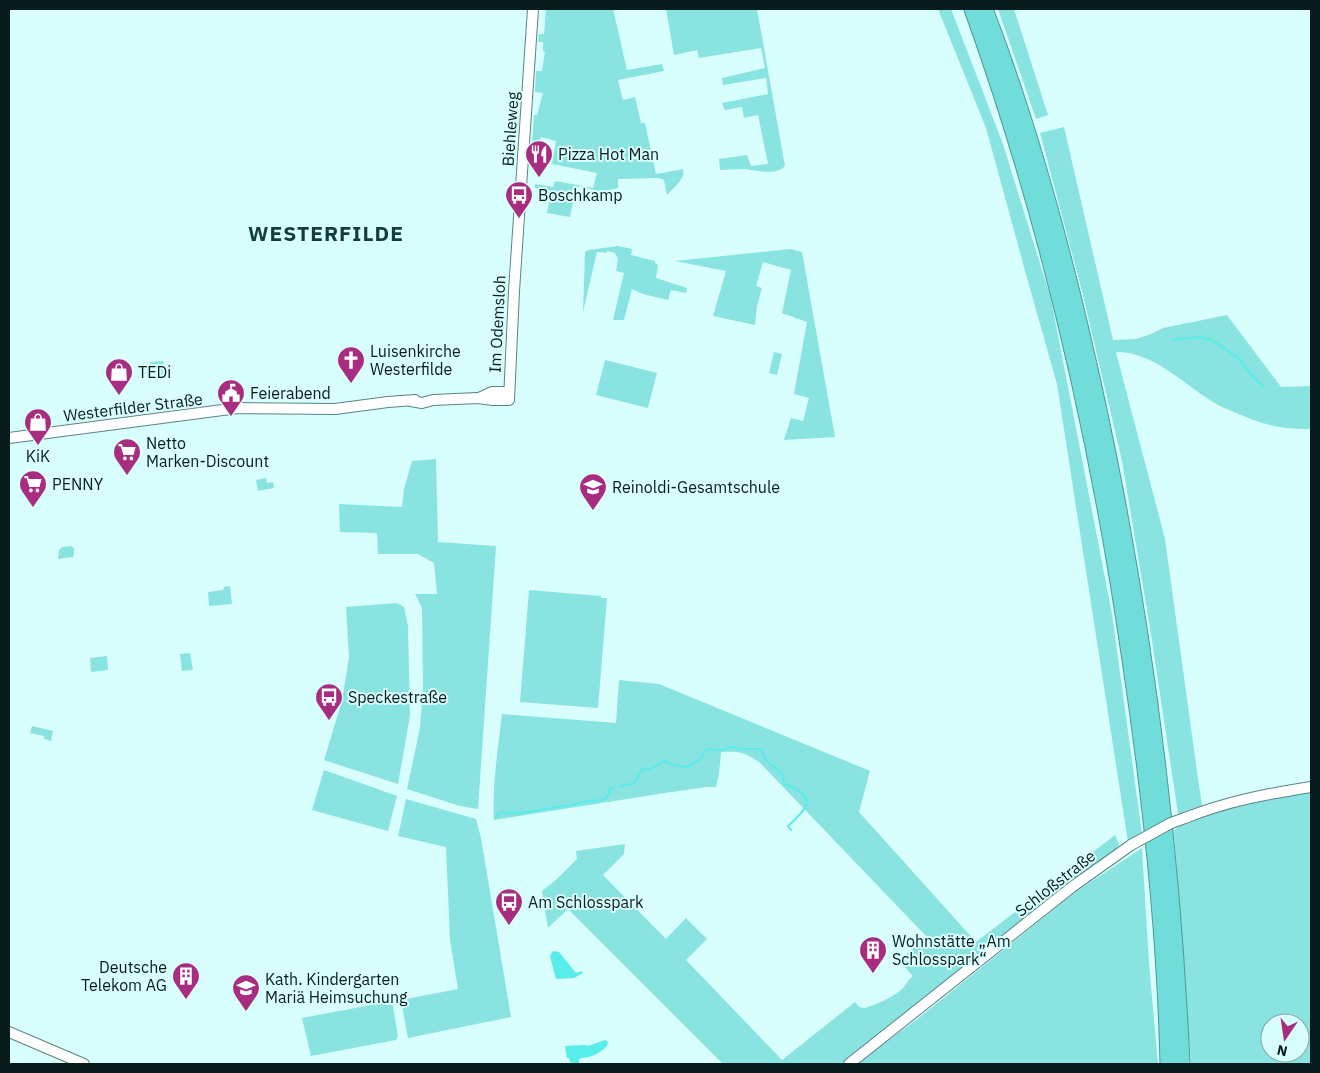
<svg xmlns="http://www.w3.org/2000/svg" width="1320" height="1073" font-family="'IBM Plex Sans',sans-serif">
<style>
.green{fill:#89e3e1;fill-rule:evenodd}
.water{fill:#57edeb}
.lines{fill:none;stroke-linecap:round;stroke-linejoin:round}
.stream{stroke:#57edeb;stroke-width:2}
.minor-casing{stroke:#588584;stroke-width:12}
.highway-casing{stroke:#4c9998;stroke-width:17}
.minor{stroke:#fff;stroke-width:10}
.highway{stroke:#70dddb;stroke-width:15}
.minor-bridge-casing{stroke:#588584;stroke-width:12;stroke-linecap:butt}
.minor-bridge{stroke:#fff;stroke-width:10}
.labels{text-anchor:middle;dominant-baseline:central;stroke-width:4;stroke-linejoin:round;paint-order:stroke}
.street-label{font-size:16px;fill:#091c1c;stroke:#d8fefd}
.poi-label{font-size:16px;fill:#091c1c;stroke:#d8fefd;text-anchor:start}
.district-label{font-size:21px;font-weight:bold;letter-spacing:1px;fill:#103e3e;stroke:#d8fefd}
</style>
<rect width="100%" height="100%" fill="#d8fefd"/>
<!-- green -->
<g class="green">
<path d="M546 9H613L627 70 662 64 664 71 618 80 623 100 635 97 641 123H645L656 174 683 169C686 179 674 187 667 195L664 180 659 178 618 179V188L601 192 580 186 576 188 570 217 547 213 551 191 535 188V184L553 187 555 181 593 188 597 173 552 164 556 141 541 137 535 162 531 161 534 115H537L543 93 535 92 536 71H542L545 52 543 51V42H538L539 34H544Z"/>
<path d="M666 9H757L785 166C775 177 753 169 741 169 734 169 727 170 720 170L719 159 747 155 751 166 768 164 758 115 744 118 742 107 725 110 722 103 768 94 766 78 723 85 722 78 765 68 761 48 699 58 697 50 674 55Z"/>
<path d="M938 9H951L1003 144 1051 299 1112 614 1142 834 1128 842 1057 384 1027 278 986 128Z"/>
<path d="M998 9H1014L1048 115 1036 119Z"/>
<path d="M1064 127 1113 340 1136 339 1151 334 1163 328 1227 315 1281 387 1311 386V429C1281 430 1261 424 1234 412 1227 409 1219 406 1213 402 1182 383 1154 352 1116 352L1165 539 1199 786 1203 810 1311 787V1064H1191L1174 831 1184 819 1179 820 1150 628 1122 461 1082 291 1040 133ZM1270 1023H1300V1053H1270Z"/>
<path d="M618 246 632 249 631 255 655 261V263L658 265 656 278 687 288 686 293 671 290 668 300 643 294 632 289 624 320H613L624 273 616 271 618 259 615 253 607 251V253L597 252 583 312 585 252 589 250Z"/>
<path d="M791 249 802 252 835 437 784 440 791 418 803 421 809 398 794 394 807 322 782 313 791 270 763 262 756 286 762 288 757 306 755 325 713 316 726 271 675 261Z"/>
<path d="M774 352 782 354 777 375 769 373Z"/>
<path d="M605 360 657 373 648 408 596 395Z"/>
<path d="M163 361 164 365 165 367 167 377 162 378 151 373 150 362Z"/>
<path d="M436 459 438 542 496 546 478 809 460 806 407 789 420 728 423 688 422 608 415 594H437L434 563 418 554H378L377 533 340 532 339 504 402 507 404 489 412 461Z"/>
<path d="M266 478 267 483 273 482 274 488 258 491 256 480Z"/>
<path d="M71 546 74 548V554L73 557 58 559 59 550 62 547Z"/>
<path d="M230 586 232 604 209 606 208 592 223 590 224 587Z"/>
<path d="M529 590 601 596V598H607L598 708 520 702Z"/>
<path d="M397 603 404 607 408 626 410 716 398 784 324 760 342 701 349 657 346 607Z"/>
<path d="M190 653 193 670 182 671 180 654Z"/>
<path d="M107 656 108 670 91 672 90 658Z"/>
<path d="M619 680 659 684 870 771 859 812 976 942 1115 835 1119 844 1117 849 846 1064H723L568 909 548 928 542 891 557 879 577 859 576 851 625 844 624 854 603 875 666 939 686 918 707 939 686 960 782 1060 855 1002C857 1005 860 1008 864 1008 872 1007 899 994 903 988 907 983 908 980 913 976L899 961 926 936 760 763C745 752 739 751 721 752L719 774 716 787H706L665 793 494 820C492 785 498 749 502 714L616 723Z"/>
<path d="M32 726 53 731 51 741 44 739V736L30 733Z"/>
<path d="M324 770 397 796 388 831 312 810Z"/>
<path d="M406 799 476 819 481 838 511 1017 408 1038 401 1000 458 989 450 940 446 847 398 836Z"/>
<path d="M1142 848 1149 963 1158 1064H855L915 1021 1074 893Z"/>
<path d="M392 1001 398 1036 396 1040 311 1056 302 1018Z"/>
</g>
<!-- water -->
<g class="water">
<path d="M553 951 559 952 576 973 582 971 583 973 574 978 556 979 550 956Z"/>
<path d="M605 1040 608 1042 607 1046C603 1050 598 1054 592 1056 587 1058 583 1057 579 1059V1064H571L569 1058H567L565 1046 584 1045 588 1046Z"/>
</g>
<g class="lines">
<!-- stream -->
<g class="stream">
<path d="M1174 340 1199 337 1212 340 1238 358 1253 377 1264 387"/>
<path d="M620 787C625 784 630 785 635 783L641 770 646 768 651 769 664 761 674 765 688 767 694 762 700 760 705 751 708 749 721 750 733 747 741 749H761L765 759 782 774 784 784C790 786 797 789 802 793 815 804 796 818 788 826L791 830"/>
<path d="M496 817 501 812C507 814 514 812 521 813L570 805 588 801 603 800 608 796 610 789 614 788"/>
</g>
<!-- minor casing -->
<g class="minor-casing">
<g id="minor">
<path d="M479 398 492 392H509"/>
<path d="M411 401 422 403 433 400 478 398 493 400H509L514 291 533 9"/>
<path d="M9 438 238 408 335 409 388 402 415 400"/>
<path d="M1185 818C1228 801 1266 794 1311 787"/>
<path d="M9 1032 84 1064"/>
<path d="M849 1064 1072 887 1131 845"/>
</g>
</g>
<!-- highway casing -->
<g class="highway-casing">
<g id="highway">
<path d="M972 9C1048 220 1098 438 1130 660 1150 793 1165 930 1168 1064"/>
<path d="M985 9C1035 139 1070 274 1099 410 1145 625 1172 844 1182 1064"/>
</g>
</g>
<!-- minor -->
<use href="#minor" class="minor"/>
<!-- highway -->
<use href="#highway" class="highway"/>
<!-- minor-bridge casing -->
<g class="minor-bridge-casing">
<path id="minor-bridge" d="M1131 845 1171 823 1185 818"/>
</g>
<!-- minor-bridge -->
<use href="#minor-bridge" class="minor-bridge"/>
</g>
<!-- icons -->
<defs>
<g id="restaurant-pin" transform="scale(1.4375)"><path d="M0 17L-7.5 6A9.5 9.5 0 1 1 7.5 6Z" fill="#a82d80" stroke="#d8fefd"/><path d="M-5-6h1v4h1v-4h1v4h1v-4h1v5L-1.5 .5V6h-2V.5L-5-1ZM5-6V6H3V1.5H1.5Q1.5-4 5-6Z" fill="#fff"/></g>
<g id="bus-pin" transform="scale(1.4375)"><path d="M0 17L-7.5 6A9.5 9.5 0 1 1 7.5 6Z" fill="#a82d80" stroke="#d8fefd"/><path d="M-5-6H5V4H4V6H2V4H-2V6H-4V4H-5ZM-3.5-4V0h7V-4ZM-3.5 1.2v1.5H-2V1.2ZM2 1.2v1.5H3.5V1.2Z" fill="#fff"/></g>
<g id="church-pin" transform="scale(1.4375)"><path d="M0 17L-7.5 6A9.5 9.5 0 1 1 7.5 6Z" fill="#a82d80" stroke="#d8fefd"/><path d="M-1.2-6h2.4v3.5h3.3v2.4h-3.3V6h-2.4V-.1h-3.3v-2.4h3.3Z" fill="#fff"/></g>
<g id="shop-pin" transform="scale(1.4375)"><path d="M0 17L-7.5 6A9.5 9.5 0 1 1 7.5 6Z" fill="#a82d80" stroke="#d8fefd"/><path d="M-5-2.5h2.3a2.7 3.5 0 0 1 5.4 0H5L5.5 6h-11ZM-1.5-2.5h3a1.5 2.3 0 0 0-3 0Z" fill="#fff"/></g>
<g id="civic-pin" transform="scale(1.4375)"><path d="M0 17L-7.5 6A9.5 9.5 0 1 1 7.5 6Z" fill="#a82d80" stroke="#d8fefd"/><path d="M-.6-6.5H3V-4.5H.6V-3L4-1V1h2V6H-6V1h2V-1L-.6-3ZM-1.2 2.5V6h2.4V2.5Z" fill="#fff"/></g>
<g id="supermarket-pin" transform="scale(1.4375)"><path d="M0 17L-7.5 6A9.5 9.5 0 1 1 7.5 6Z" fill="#a82d80" stroke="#d8fefd"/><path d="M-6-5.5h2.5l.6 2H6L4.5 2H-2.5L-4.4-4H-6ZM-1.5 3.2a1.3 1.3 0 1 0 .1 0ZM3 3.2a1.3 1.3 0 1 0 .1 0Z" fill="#fff"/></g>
<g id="school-pin" transform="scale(1.4375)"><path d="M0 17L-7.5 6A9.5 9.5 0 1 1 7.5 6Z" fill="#a82d80" stroke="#d8fefd"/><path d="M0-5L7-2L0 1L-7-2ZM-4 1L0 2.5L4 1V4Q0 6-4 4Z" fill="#fff"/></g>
<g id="building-pin" transform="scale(1.4375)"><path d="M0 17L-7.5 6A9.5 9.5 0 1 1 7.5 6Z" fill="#a82d80" stroke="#d8fefd"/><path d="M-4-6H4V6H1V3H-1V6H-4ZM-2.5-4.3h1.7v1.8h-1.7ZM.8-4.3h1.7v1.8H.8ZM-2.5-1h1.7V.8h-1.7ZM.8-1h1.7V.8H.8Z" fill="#fff"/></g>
</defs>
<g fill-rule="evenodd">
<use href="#restaurant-pin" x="539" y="154"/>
<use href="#bus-pin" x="519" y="195"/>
<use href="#church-pin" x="351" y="360"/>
<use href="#shop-pin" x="119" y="372"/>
<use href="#civic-pin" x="231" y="393"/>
<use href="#shop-pin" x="38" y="422"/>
<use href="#supermarket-pin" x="127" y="452"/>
<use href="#supermarket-pin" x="33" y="484"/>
<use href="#school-pin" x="593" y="487"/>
<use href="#bus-pin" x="329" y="697"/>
<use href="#bus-pin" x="509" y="902"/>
<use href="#building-pin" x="873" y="950"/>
<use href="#building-pin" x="186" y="976"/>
<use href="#school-pin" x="246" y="988"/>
</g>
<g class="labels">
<!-- street labels -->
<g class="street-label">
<text transform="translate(510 129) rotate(-86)">Biehleweg</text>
<text transform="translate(497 324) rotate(-87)">Im Odemsloh</text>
<text transform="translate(133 407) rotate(-7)">Westerfilder Straße</text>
<text transform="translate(1055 883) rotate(-38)">Schloßstraße</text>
</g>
<!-- poi labels -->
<g class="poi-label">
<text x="558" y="154">Pizza Hot Man</text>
<text x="538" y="195">Boschkamp</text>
<text x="370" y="351">Luisenkirche<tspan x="370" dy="18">Westerfilde</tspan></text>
<text x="138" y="372">TEDi</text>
<text x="250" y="393">Feierabend</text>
<text x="146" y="443">Netto<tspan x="146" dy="18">Marken-Discount</tspan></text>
<text x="38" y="456" text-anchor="middle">KiK</text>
<text x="52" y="484">PENNY</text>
<text x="612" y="487">Reinoldi-Gesamtschule</text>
<text x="348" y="697">Speckestraße</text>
<text x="528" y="902">Am Schlosspark</text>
<text x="892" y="941">Wohnstätte „Am<tspan x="892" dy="18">Schlosspark“</tspan></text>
<text x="167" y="967" text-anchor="end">Deutsche<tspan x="167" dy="18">Telekom AG</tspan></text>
<text x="265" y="979">Kath. Kindergarten<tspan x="265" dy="18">Mariä Heimsuchung</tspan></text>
</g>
<!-- district labels -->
<g class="district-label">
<text x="326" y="233">WESTERFILDE</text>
</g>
</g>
<!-- border -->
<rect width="1320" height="1073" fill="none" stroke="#091c1c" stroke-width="20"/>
<!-- north arrow -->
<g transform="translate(1285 1038) rotate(193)"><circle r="24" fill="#d8fefd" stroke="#85a4a3"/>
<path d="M0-4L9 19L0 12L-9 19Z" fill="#a82d80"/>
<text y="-8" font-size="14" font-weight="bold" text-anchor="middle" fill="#091c1c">N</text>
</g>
</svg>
